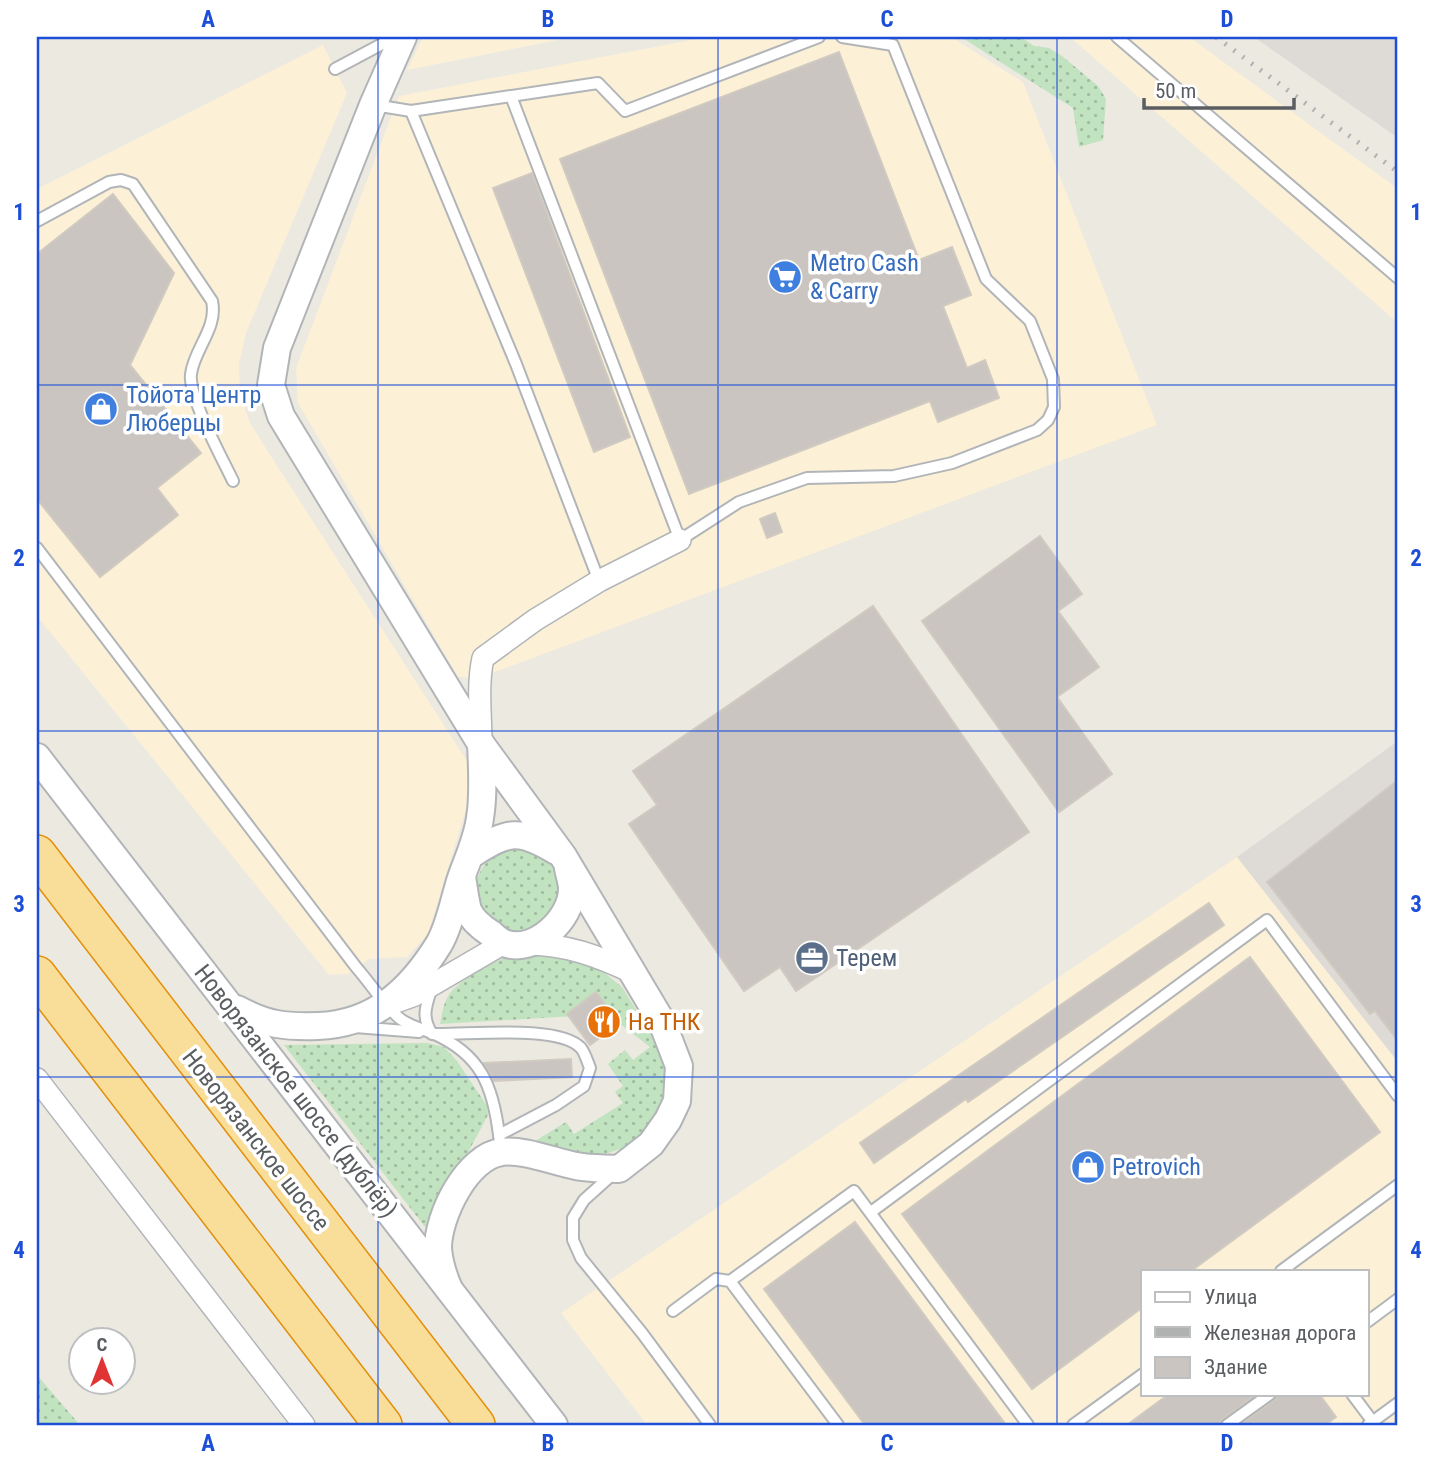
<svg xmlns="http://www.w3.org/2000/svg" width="1435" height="1462" font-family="'Roboto Condensed',sans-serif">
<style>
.commercial{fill:#fcf0d7;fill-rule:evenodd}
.industrial{fill:#dedbd6}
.grass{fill:url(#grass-dots)}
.building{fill:#cac5c0;stroke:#d0cac0;stroke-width:2}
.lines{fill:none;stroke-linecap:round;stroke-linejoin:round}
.service-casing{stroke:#b2b5b8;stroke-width:14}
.minor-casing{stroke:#b2b5b8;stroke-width:24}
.tertiary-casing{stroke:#b2b5b8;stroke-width:30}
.trunk-casing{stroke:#e28f0b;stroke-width:40}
.service{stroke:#fff;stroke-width:10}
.minor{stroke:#fff;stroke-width:21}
.tertiary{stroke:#fff;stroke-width:26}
.trunk{stroke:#f9de9a;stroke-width:37}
.rail{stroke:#b0b1b1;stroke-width:5;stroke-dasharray:2 9;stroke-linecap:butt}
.grid{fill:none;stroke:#1d4ed8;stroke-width:2;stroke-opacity:0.55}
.labels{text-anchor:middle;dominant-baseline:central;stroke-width:7;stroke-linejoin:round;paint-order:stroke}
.shop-label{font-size:24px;fill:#366cbe;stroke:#fff;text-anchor:start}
.service-label{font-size:24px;fill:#4e5e75;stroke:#fff;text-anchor:start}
.food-label{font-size:24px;fill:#c56008;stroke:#fff;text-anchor:start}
.street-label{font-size:24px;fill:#5a5e61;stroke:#fff}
.neatline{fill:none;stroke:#1d4ed8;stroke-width:2.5}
.grid-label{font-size:23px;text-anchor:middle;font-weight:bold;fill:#1d4ed8}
</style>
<defs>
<pattern id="grass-dots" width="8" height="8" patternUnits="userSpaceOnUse" patternTransform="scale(1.75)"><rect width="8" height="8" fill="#c1e3bf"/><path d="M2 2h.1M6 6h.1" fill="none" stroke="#a0bb9f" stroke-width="1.8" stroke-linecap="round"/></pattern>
</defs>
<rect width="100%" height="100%" fill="#ece9e1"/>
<!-- commercial -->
<g class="commercial">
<path d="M423 37H573L407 70Z"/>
<path d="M707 37H951L1023 82 1157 425 479 678 458 677 298 403 296 368 399 96Z"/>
<path d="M1070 37H1189L1398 189V323Z"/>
<path d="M323 45 347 93 246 333 239 364 240 395 250 423 267 450 467 761 470 777V796L428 934 407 957 369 959 348 974 329 975 37 616V189Z"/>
<path d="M1237 857 1398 1062V1425H647L561 1313ZM1143 1271H1367V1394H1143Z"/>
</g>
<!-- industrial -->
<g class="industrial">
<path d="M1254 37H1398V138Z"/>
<path d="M1398 741V1062L1237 857Z"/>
</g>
<!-- grass -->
<g class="grass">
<path d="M961 37H1021L1034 46 1049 48 1062 56 1098 86 1106 99 1103 140 1079 147 1073 108Z"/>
<path d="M510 847C526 847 548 852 556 868 561 877 560 892 561 902L533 932C524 932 513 935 506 932 463 913 467 862 510 847Z"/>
<path d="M514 954 574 959 602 971 622 987 666 1058 668 1081 661 1108 640 1136 626 1147 585 1161 532 1143 566 1122 574 1134 623 1103 615 1092 623 1086 608 1064 625 1050 633 1060 650 1047 619 1023 596 993 574 1016 440 1024C442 1014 444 1000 451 992 460 980 499 959 514 954Z"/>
<path d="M427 1043 444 1047 457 1061 487 1106 488 1115 432 1220 425 1227 284 1045Z"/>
<path d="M37 1375 79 1424 80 1425H37Z"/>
</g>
<!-- building -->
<g class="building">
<path d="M839 52 919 260 952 247 971 295 943 306 967 368 985 360 999 398 938 422 930 401 689 494 560 159Z"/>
<path d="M532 173 630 437 594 452 493 188Z"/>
<path d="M113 194 174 273 130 365 201 453 157 488 178 515 100 577 37 499V254Z"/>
<path d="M775 513 782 532 767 538 760 519Z"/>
<path d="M1040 536 1082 594 1058 611 1099 667 1057 697 1112 774 1059 812 922 621Z"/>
<path d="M873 606 1029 832 796 991 780 967 744 991 629 824 657 805 633 771Z"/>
<path d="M1398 780V1041L1375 1011 1370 1014 1267 882Z"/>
<path d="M1209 903 1224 925 968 1102 966 1099 874 1163 860 1143Z"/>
<path d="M1250 957 1380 1132 1191 1271H1143V1307L1032 1389 902 1214Z"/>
<path d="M596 992 619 1023 590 1045 567 1014Z"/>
<path d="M571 1059 572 1077 494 1081 484 1063Z"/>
<path d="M855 1222 1006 1425H865L764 1289Z"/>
<path d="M1169 1394H1257L1222 1419 1219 1425H1127Z"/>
<path d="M1278 1394H1319L1336 1417 1325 1425H1240L1275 1400Z"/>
</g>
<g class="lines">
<!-- service casing -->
<g class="service-casing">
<g id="service">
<path d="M1117 37 1398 278"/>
<path d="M335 69 395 37"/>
<path d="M511 96 680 540 739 502 807 478 894 476 952 463 1037 430 1048 420 1054 407 1053 379 1030 321 986 279 893 45 842 37"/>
<path d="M374 105 411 111 598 83 625 111 819 37"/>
<path d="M411 111 516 364 599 581"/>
<path d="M37 221 109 182 121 180 133 184 212 301C218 328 194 349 191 374 188 396 222 458 233 481"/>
<path d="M37 548 356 967C370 983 382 1002 398 1017 408 1026 420 1028 432 1033 481 1054 493 1086 499 1135"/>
<path d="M432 987C426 1006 421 1016 432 1034"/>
<path d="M355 1027 419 1032"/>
<path d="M435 1034C468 1035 559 1024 581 1048 585 1053 588 1063 590 1068L584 1086 556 1105 499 1135 500 1142"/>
<path d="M614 1173 584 1200 573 1218V1240L581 1258 642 1333 710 1425"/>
<path d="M871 1212 1267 920 1398 1096"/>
<path d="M1281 1271 1398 1185"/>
<path d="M730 1281 854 1191 1028 1425"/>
<path d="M673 1311 716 1279 730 1281 838 1425"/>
<path d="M1367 1322 1398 1299"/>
<path d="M1352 1394 1373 1422"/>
<path d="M1073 1425 1143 1374"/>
<path d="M1227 1425 1270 1394"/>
<path d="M1368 1425 1398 1403"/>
</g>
</g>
<!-- minor casing -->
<g class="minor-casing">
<g id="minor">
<path d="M481 744C481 715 477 686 483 658L535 620 599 581 680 540"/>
<path d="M526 944C566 944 598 956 634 973"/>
<path d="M390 1004 415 995 504 943"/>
<path d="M37 1079 304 1425"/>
</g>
</g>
<!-- tertiary casing -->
<g class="tertiary-casing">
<g id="tertiary">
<path d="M403 37 373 105 277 348 271 385 281 416 481 744 563 856 662 1022 679 1066 677 1101 668 1120 651 1144 619 1169C605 1168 590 1169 576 1166 555 1162 523 1149 502 1152 467 1156 438 1216 438 1248 439 1263 443 1275 449 1289"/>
<path d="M37 757 554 1425"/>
<path d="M472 854C508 831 519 828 556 851"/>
<path d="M462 877C464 888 465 900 468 910 472 920 481 927 490 933 494 936 499 941 504 943 534 955 572 919 572 889 572 882 569 874 568 868"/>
<path d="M237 1009C267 1025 284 1027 318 1026 374 1024 410 991 439 944 450 925 454 899 461 878 468 858 477 840 480 818 484 794 482 768 481 744"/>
</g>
</g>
<!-- trunk casing -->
<g class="trunk-casing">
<g id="trunk">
<path d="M37 854 476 1425"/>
<path d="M37 975 383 1425"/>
</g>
</g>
<!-- service -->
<use href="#service" class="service"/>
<!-- minor -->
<use href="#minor" class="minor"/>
<!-- tertiary -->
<use href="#tertiary" class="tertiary"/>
<!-- trunk -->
<use href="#trunk" class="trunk"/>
<!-- rail -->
<path class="rail" d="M1216 37 1398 172"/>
</g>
<!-- grid -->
<path class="grid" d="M378 37V1425M718 37V1425M1057 37V1425M37 385H1398M37 731H1398M37 1077H1398"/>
<!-- icons -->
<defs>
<g id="supermarket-disc" transform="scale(1.75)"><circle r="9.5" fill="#3f7fe0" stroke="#fff"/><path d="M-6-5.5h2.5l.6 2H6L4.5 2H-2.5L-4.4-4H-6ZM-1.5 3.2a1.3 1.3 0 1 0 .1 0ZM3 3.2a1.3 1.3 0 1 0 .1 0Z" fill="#fff"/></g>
<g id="shop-disc" transform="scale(1.75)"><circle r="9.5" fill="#3f7fe0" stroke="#fff"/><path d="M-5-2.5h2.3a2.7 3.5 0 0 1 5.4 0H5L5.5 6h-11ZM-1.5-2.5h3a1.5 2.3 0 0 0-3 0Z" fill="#fff"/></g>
<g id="office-disc" transform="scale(1.75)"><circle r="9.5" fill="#5c6f8a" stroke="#fff"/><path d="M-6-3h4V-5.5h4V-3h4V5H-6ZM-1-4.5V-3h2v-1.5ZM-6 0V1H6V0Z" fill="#fff"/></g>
<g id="restaurant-disc" transform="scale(1.75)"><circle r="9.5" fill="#e8710a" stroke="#fff"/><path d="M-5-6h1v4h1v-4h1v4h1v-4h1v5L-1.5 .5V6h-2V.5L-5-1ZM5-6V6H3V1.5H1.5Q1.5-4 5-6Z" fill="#fff"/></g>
</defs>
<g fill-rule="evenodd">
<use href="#supermarket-disc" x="785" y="277"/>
<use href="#shop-disc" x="101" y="409"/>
<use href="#office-disc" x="812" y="958"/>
<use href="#restaurant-disc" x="604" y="1022"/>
<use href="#shop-disc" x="1088" y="1167"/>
</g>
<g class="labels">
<!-- shop labels -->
<g class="shop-label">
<text x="810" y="263">Metro Cash<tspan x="810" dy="28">&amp; Carry</tspan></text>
<text x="126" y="395">Тойота Центр<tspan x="126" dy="28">Люберцы</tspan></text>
<text x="1112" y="1167">Petrovich</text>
</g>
<!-- service labels -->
<g class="service-label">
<text x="836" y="958">Терем</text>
</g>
<!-- food labels -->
<g class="food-label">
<text x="628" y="1022">На ТНК</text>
</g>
<!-- street labels -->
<g class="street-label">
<text transform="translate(296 1091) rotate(52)">Новорязанское шоссе (дублёр)</text>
<text transform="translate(256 1140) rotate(52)">Новорязанское шоссе</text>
</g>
</g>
<!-- border -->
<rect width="1435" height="1462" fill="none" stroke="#ffffff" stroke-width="77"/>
<!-- legend -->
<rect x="1141" y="1270" width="228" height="126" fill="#ffffff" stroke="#bdbfc0" stroke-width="2"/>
<rect x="1155" y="1292" width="35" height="10" fill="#ffffff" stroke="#bdbfc0" stroke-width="2"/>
<text x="1204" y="1304" font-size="21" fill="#5a5e61">Улица</text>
<rect x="1155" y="1327" width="35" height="10" fill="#b0b1b1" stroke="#bdbfc0" stroke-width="2"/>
<text x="1204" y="1340" font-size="21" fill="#5a5e61">Железная дорога</text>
<rect x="1155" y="1357" width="35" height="21" fill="#cac5c0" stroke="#bdbfc0" stroke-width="2"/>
<text x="1204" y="1374" font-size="21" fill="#5a5e61">Здание</text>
<!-- north arrow -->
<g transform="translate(102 1361)"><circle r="33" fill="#ffffff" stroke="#bdbfc0" stroke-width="2"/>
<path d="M0-5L12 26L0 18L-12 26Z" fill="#e03434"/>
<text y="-10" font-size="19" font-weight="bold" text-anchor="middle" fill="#5a5e61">С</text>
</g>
<!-- scale -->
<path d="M1144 98v10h150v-10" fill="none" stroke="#5a5e61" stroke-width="3.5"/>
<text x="1155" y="98" font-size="21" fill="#5a5e61" stroke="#ffffff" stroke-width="5" paint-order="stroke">50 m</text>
<rect x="38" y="38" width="1358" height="1386" class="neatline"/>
<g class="grid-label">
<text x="208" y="27">A</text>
<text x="548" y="27">B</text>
<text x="887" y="27">C</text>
<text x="1227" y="27">D</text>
<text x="19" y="220">1</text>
<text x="1416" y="220">1</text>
<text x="19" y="566">2</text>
<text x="1416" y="566">2</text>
<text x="19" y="912">3</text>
<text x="1416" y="912">3</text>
<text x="19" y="1258">4</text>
<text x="1416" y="1258">4</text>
<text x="208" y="1451">A</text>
<text x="548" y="1451">B</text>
<text x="887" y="1451">C</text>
<text x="1227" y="1451">D</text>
</g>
</svg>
